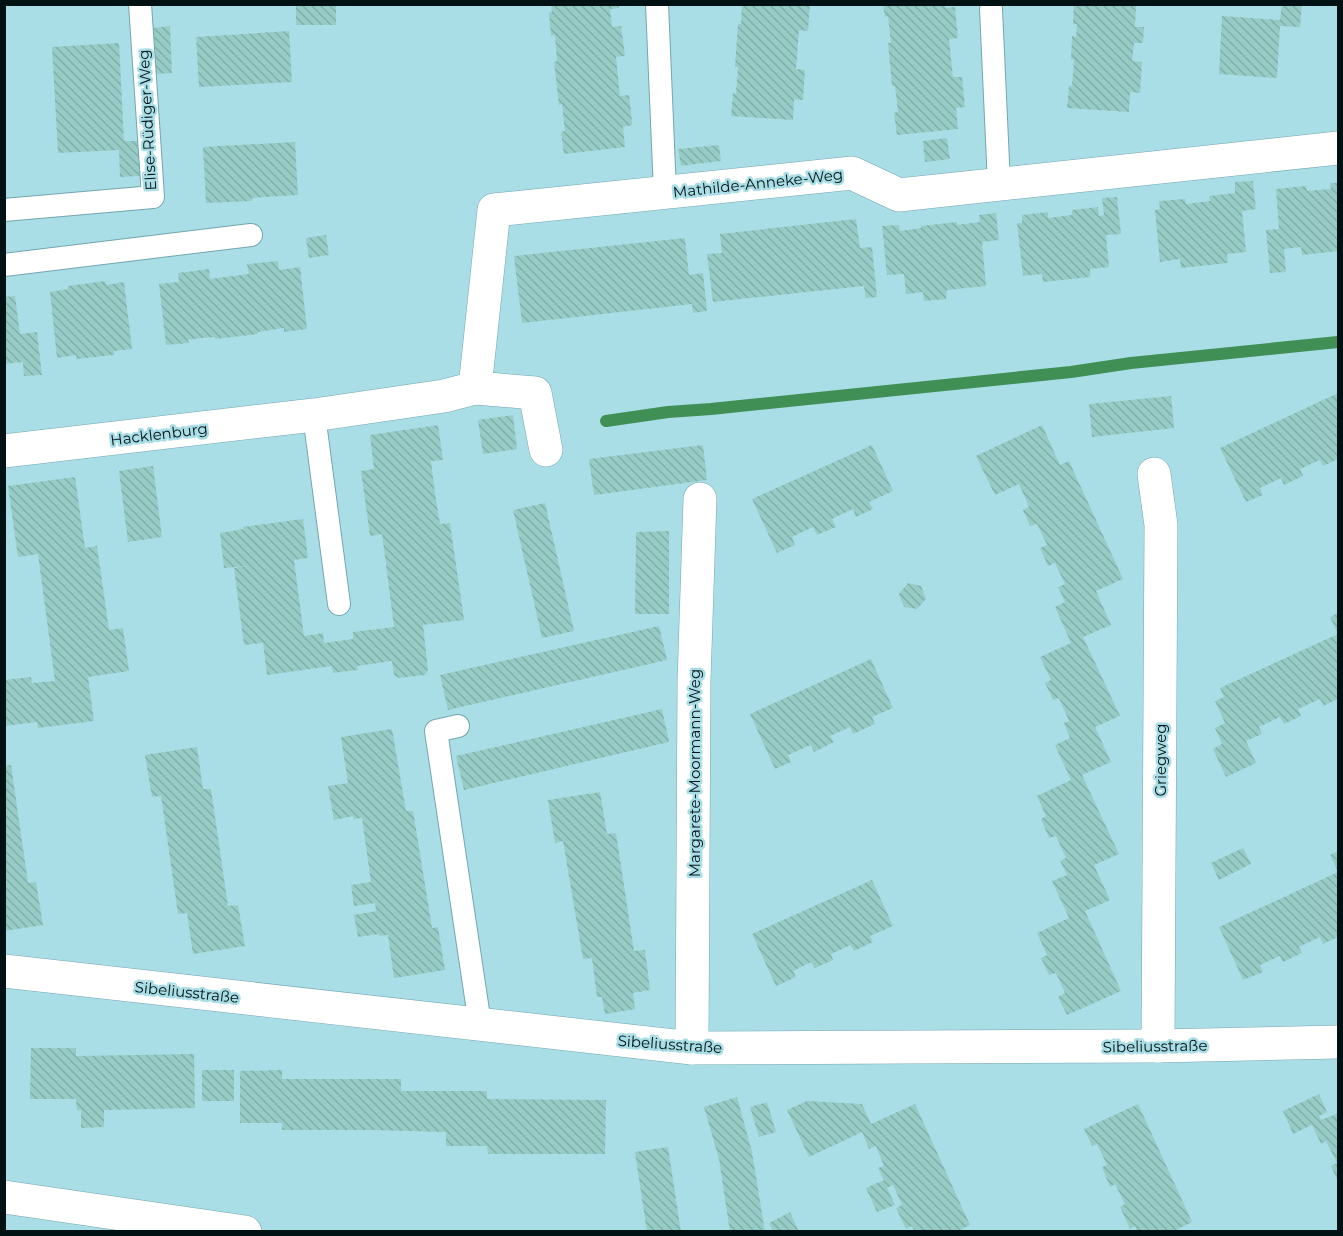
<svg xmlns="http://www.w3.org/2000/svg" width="1343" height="1236" font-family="Montserrat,sans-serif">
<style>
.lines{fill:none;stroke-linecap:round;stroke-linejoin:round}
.stream{stroke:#408f55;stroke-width:12}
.building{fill:url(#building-back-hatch)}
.service-casing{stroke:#73a6ae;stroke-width:24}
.minor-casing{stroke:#73a6ae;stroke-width:34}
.service{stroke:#fff;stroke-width:22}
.minor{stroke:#fff;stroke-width:33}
.labels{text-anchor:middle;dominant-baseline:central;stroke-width:5;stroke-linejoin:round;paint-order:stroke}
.street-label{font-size:15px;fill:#001114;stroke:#aadee7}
</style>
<defs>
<pattern id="building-back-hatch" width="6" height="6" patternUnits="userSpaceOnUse" patternTransform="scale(1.5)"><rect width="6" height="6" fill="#97ccc6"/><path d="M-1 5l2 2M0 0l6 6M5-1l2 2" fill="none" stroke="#80aea9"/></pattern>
</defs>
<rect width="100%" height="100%" fill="#aadee7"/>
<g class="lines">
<!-- stream -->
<path class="stream" d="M606 421 668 412 711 409 1071 372 1131 363 1338 342"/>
</g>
<!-- building -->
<g class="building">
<path d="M551 4H619V8L610 9 612 27 621 26 625 56 616 57 620 96 629 95 631 111 632 125 623 127 625 147 564 154 561 132 565 131 562 104 559 105 554 62 557 61 555 35 551 36 549 13 552 12Z"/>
<path d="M742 4H810L808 31 799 30 796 69 805 70 803 100 794 99 793 120 731 116 733 93 736 94 738 67H735L738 24H741Z"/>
<path d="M883 4H945L946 8 955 7 958 38 949 39 953 77H962L965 107 956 108 958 129 897 135 894 113 898 112 895 86H892L888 43H891L888 16 885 17Z"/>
<path d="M1074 4 1136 6 1135 27H1144L1143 43H1134L1132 61 1142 62 1140 93 1130 92 1129 112 1067 108 1069 86H1072L1074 60 1071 59 1072 36 1076 37 1077 24H1073Z"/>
<path d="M1282 4H1302L1300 27 1280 26 1277 78 1219 74 1222 16 1280 20Z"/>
<rect x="296" y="5" width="40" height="20"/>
<path d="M170 26 172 73 155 74 153 28Z"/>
<path d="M289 31 292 82 199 87 196 37Z"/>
<path d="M119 43 124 141H138L140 176 120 177 119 150 58 153 52 47Z"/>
<path d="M947 138 950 159 925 162 923 141Z"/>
<path d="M295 142 298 195 252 198V201L206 203 203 147Z"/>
<path d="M719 145 721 161 681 166 678 149Z"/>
<path d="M1253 181 1256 209 1242 211 1246 252 1227 254 1228 263 1181 268 1180 259 1160 262 1155 210 1160 209 1159 201 1185 199 1186 204 1210 201 1209 196 1235 193V182Z"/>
<path d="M1330 183H1338V251L1302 255 1301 247 1284 249 1286 272 1270 273 1266 230 1279 229 1276 189 1306 186 1307 191 1331 189Z"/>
<path d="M1117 197 1121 234 1106 235 1109 267 1090 269V277L1043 282 1042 274 1023 276 1017 223H1022V215L1048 212V218L1072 215V210L1098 207 1099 216 1104 215 1102 198Z"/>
<path d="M996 213 999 240 982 242 986 286 947 290 946 299 924 301 923 292 906 294 904 274 887 275 882 226 899 225 900 231 921 228V226L957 222V225L980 222 979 215Z"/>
<path d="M856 219 860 248 872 247 877 297 866 298 864 286 713 302 707 254 722 253 720 234Z"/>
<path d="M326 235 329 255 309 258 306 238Z"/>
<path d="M685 238 689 275 703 273 707 311 693 313 692 304 522 323 514 256Z"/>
<path d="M278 261 279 270 300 267 307 329 284 332V328L258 332V334L215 339V337L202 338 188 340 189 343 166 345 159 284 179 282 178 273 209 269 210 279 249 274 247 264Z"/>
<path d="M105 281 106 285 124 282 132 349 114 351V355L76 359V355L57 358 50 292 68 289V286Z"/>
<path d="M15 296 20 334 37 332 42 375 24 376 23 362 4 364V297Z"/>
<path d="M1338 393V459L1323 466 1320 460 1300 469 1303 476 1284 485 1281 478 1260 488 1263 495 1246 502 1220 448Z"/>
<path d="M1171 396 1174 428 1092 437 1089 404Z"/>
<path d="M513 415 517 449 483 454 478 420Z"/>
<path d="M438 425 443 460 431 461 435 494 440 524 450 523 464 620 423 625 428 670 425 675 399 678 394 675 392 661 357 666 358 670 333 673 332 666 267 675 263 643 244 645 234 568 248 566 224 568 220 533 243 529V527L303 519 308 558 294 560 304 636 323 633 324 643 353 639V632L394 627 382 534 370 536 361 471 374 469 370 435Z"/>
<path d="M1042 425 1060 465 1069 461 1123 579 1096 591 1111 625 1083 637 1120 716 1095 727 1111 762 1082 775 1119 854 1094 865 1110 900 1085 911 1121 991 1067 1015 1058 997 1065 993 1056 973 1049 975 1041 958 1047 955 1037 933 1069 918 1052 881 1067 875 1060 861 1066 858 1056 836 1049 838 1041 819 1046 816 1037 796 1071 780 1055 745 1070 738 1064 723 1069 721 1059 698 1053 700 1045 683 1051 680 1040 657 1071 643 1055 607 1065 602 1058 587 1065 584 1055 563 1048 566 1040 548 1047 545 1037 524 1030 526 1023 510 1029 507 1019 484 995 495 976 456Z"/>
<path d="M703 445 707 480 594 495 589 459Z"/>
<path d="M872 445 893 491 869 502 873 509 856 517 853 509 832 519 836 527 817 535 813 527 792 537 795 545 777 553 752 499Z"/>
<path d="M153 466 162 537 128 542 119 471Z"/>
<path d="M75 477 85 548 97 546 109 630 123 628 129 671 88 677 94 721 38 728 37 722 4 726V680L31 677 32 683 55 681 38 554 18 557 8 486Z"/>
<path d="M545 503 574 631 542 638 513 510Z"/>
<path d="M669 531V614H635L636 532Z"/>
<path d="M908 583 921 586 926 599 917 609 904 607 899 594Z"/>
<path d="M1338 613V699L1323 706 1320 699 1298 709 1301 716 1284 724 1280 717 1259 727 1262 734 1246 741 1256 763 1226 777 1213 749 1222 744 1215 728 1225 723 1215 701 1224 697 1220 688 1338 634 1330 617Z"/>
<path d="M659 626 667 660 448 710 440 675Z"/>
<path d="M871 659 893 708 872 717 875 724 853 734 850 727 830 736 834 742 814 752 811 745 788 755 791 762 775 769 750 714Z"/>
<path d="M662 709 669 742 464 790 456 756Z"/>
<path d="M392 729 406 811H413L432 928 438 927 445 970 394 978 388 935 379 936V934L358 937 354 915 376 911 375 903 354 906 351 885 371 882 362 818 354 819 353 816 334 820 328 786 348 783 341 737Z"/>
<path d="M197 747 203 789H211L228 906 238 905 245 946 193 954 187 913 178 914 161 796 152 797 145 755Z"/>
<path d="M11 765 28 883 36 882 43 925 4 931V766Z"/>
<path d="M600 792 607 834 616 833 634 951 645 950 650 990 633 993 635 1009 605 1014 602 997H597L592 958 583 959 563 841 555 843 548 800Z"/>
<path d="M1243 848 1251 864 1219 880 1211 863Z"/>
<path d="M1338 851V937L1323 944 1320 937 1299 947 1302 953 1283 962 1280 956 1260 965 1263 972 1243 980 1219 927 1338 872 1330 855Z"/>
<path d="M872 880 893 926 870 936 873 942 854 951 851 945 831 954 833 960 815 968 811 962 793 971 796 977 776 986 752 934Z"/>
<path d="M31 1048H76V1056L194 1054 195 1108 104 1110V1127L81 1128V1110H77L76 1099H30Z"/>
<rect x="202" y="1070" width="32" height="31"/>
<path d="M282 1070V1079H401V1091H487V1099L606 1100 605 1154H488L487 1146H446V1132L371 1130H282V1123H240V1071Z"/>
<path d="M1319 1094 1327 1112 1319 1116 1321 1120 1338 1113V1182L1331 1166 1337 1163 1326 1141 1321 1144 1312 1125 1293 1134 1283 1111Z"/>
<path d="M737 1097 752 1152 765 1232H730L719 1159 704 1107Z"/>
<path d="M807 1101 862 1104 871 1124 915 1104 970 1225 956 1232H915L912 1226 906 1229 896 1208 902 1205 893 1185 887 1188 895 1205 877 1212 866 1188 884 1180 878 1168 884 1166 876 1146 869 1149 862 1132 809 1157 787 1110Z"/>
<path d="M767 1102 776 1132 759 1137 750 1107Z"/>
<path d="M1138 1104 1192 1222 1172 1232H1137L1135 1226 1130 1229 1120 1207 1125 1204 1115 1184 1110 1187 1102 1167 1107 1165 1097 1144 1092 1146 1084 1129Z"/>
<path d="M668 1147 681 1232H647L635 1152Z"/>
<path d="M790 1212 799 1232H773L769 1223Z"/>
</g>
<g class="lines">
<!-- service casing -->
<g class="service-casing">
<g id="service">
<path d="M657 4 665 192"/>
<path d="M991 9 999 184"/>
<path d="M4 210 153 197 140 4"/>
<path d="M4 265 251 235"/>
<path d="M314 415 339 604"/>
<path d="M458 726 436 731 480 1024"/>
</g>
</g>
<!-- minor casing -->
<g class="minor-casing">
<g id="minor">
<path d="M475 388 494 210 852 173 899 195 1338 148"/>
<path d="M4 451 314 415 444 396 475 388 535 393 546 450"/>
<path d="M1154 474 1161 525 1158 1046"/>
<path d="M4 971 692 1048 1158 1046 1338 1042"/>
<path d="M692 1048 694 681 700 499"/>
<path d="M4 1197 245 1232"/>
</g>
</g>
<!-- service -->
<use href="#service" class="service"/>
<!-- minor -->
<use href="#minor" class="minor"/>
</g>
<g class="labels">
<!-- street labels -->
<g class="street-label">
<text transform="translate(147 120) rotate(-93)">Elise-Rüdiger-Weg</text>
<text transform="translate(758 183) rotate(-6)">Mathilde-Anneke-Weg</text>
<text transform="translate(159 434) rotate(-7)">Hacklenburg</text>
<text transform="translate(1160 760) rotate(-90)">Griegweg</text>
<text transform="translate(694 773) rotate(-90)">Margarete-Moormann-Weg</text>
<text transform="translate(187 992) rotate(6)">Sibeliusstraße</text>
<text transform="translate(670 1044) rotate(4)">Sibeliusstraße</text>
<text transform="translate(1155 1046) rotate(-1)">Sibeliusstraße</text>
</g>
</g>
<!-- border -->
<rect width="1343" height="1236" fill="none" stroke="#001114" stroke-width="12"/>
</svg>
